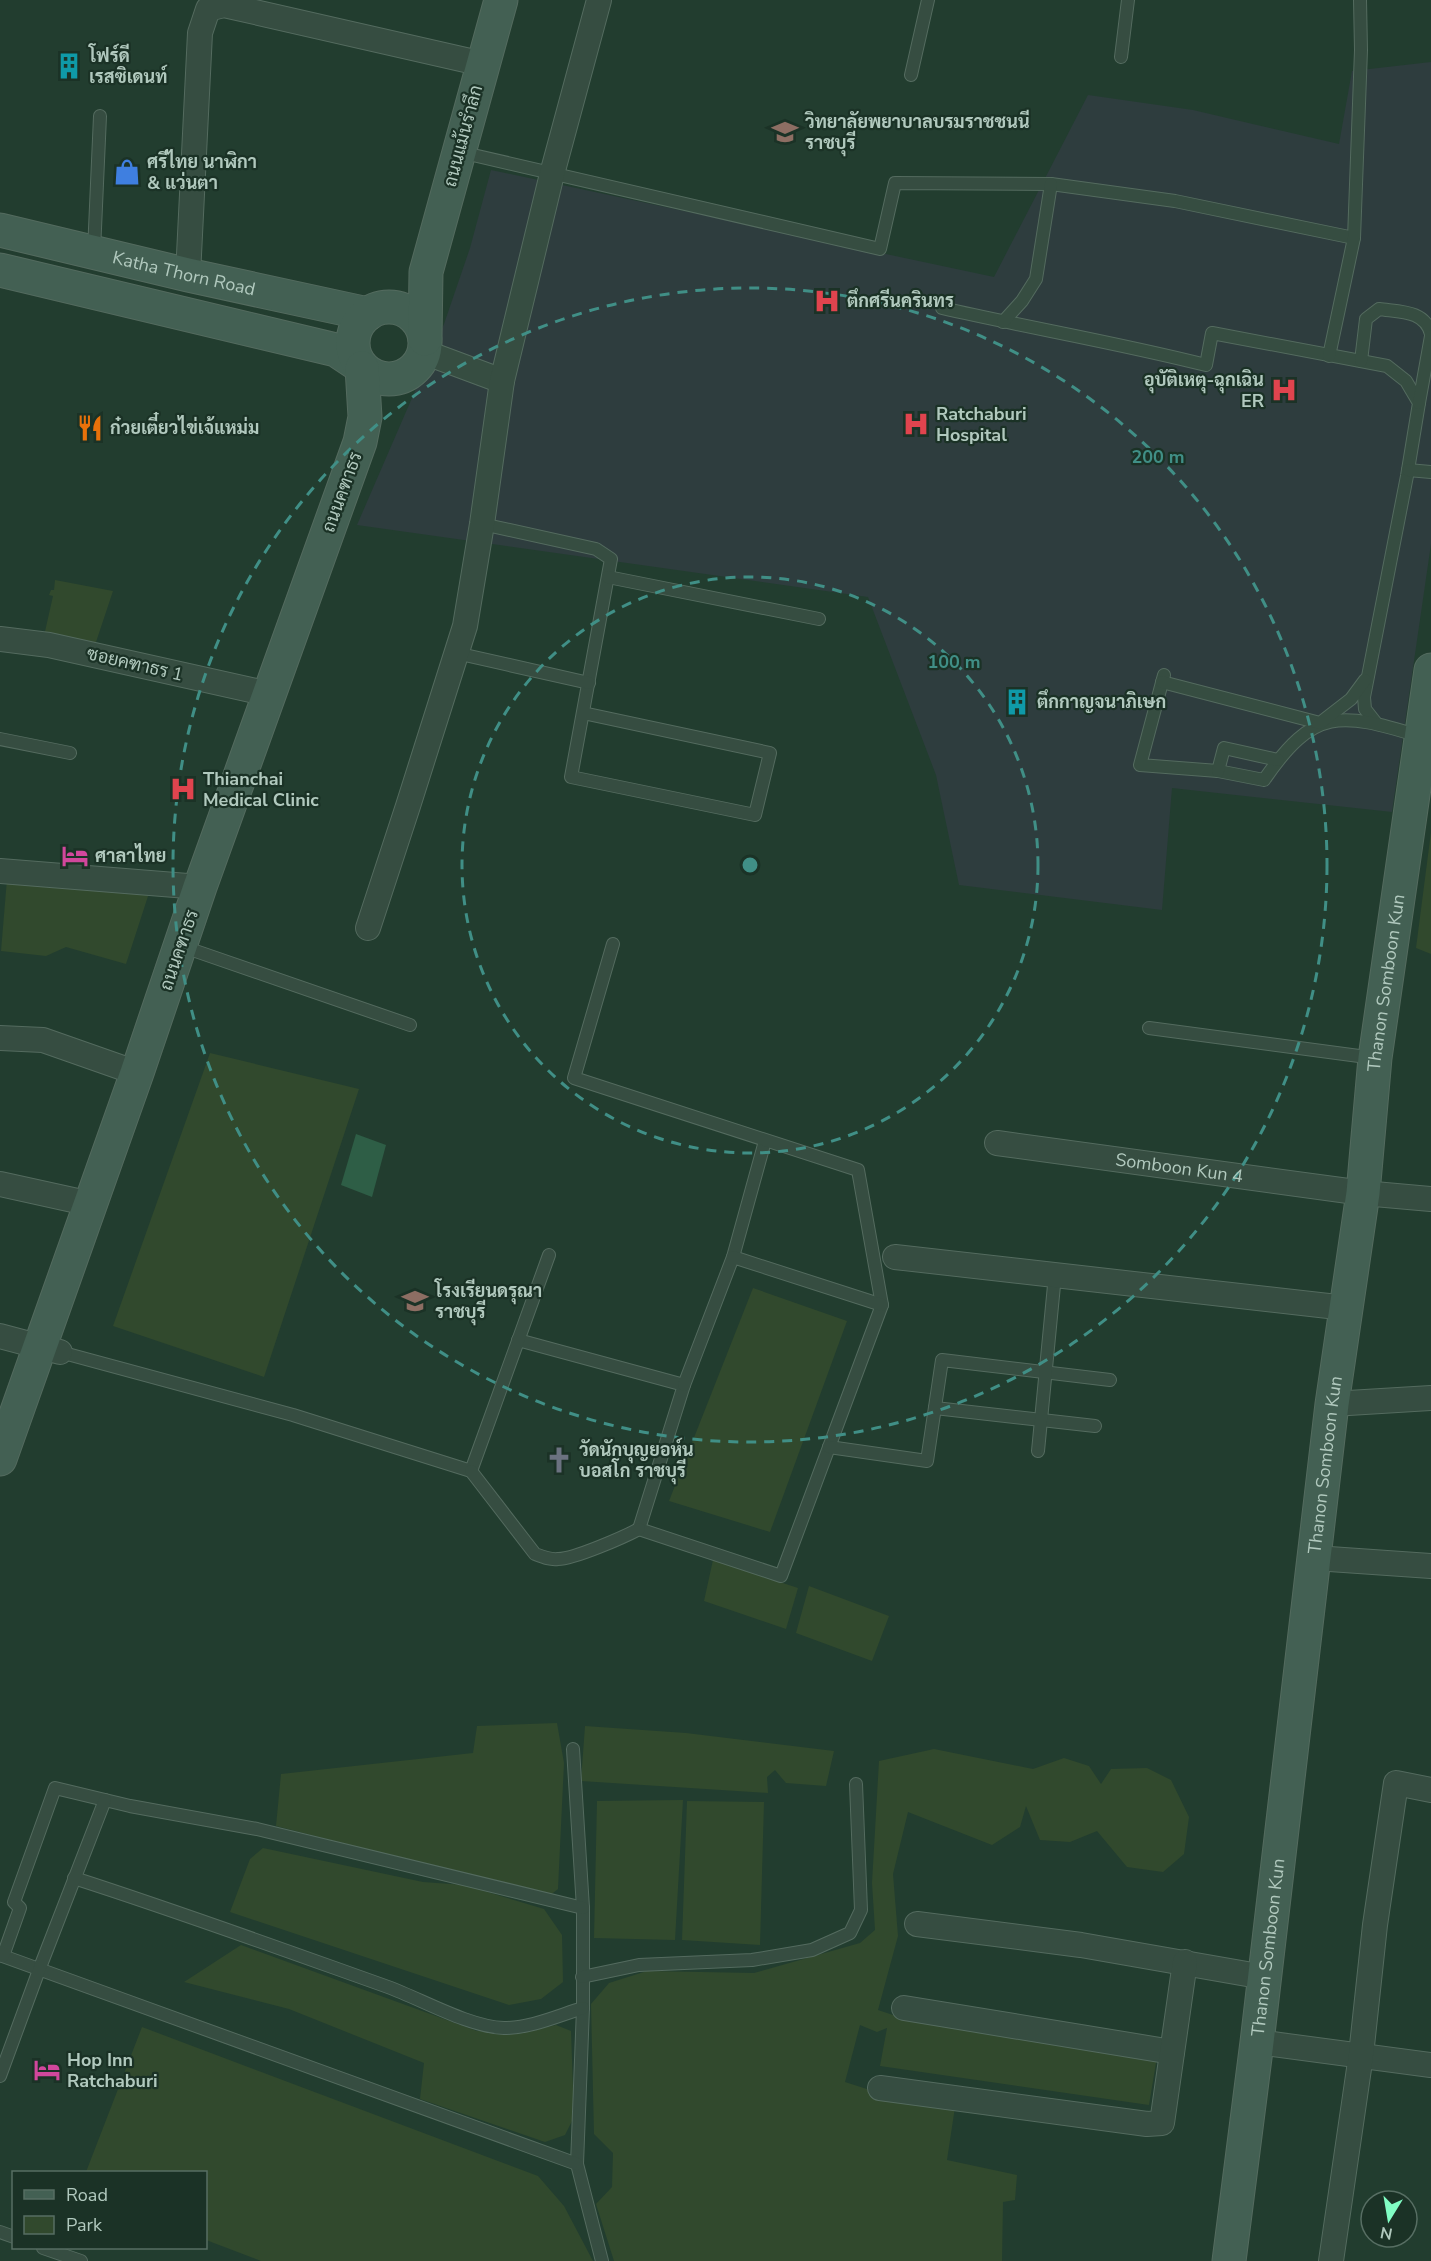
<svg xmlns="http://www.w3.org/2000/svg" width="1431" height="2261" font-family="'Nunito Sans',Sarabun,sans-serif">
<style>
.medical{fill:#2e3d3e}
.green{fill:#31492d}
.water{fill:#2e5e46}
.lines{fill:none;stroke-linecap:round;stroke-linejoin:round}
.lane-casing{stroke:#546b5f;stroke-width:14}
.street-casing{stroke:#546b5f;stroke-width:26}
.secondary-casing{stroke:#546b5f;stroke-width:35}
.lane{stroke:#364d41;stroke-width:12}
.street{stroke:#364d41;stroke-width:24}
.secondary{stroke:#436053;stroke-width:33}
.ring{fill:none;stroke:#408f86;stroke-width:3;stroke-dasharray:10 8}
.labels{text-anchor:middle;dominant-baseline:central;stroke-width:4.5;stroke-linejoin:round;paint-order:stroke}
.poi-label{font-size:18px;font-weight:bold;fill:#b1c9be;stroke:#1b3226;text-anchor:start}
.street-label{font-size:18px;fill:#b1c9be;stroke:#1b3226}
.centre{fill:#408f86;stroke:#1b3226;stroke-width:3}
.ring-label{font-size:18px;text-anchor:middle;font-weight:bold;fill:#408f86;stroke:#1b3226;stroke-width:4.5;stroke-linejoin:round;paint-order:stroke}
</style>
<rect width="100%" height="100%" fill="#223d2f"/>
<!-- medical -->
<path class="medical" d="M1431 62V544L1392 812 1172 788 1162 910 959 885 936 775 868 597 357 525 444 324 470 248 491 170 994 277 1088 95 1193 110 1339 144 1352 71Z"/>
<!-- green -->
<g class="green">
<path d="M55 580 113 591 95 645 44 636 53 596 49 595 51 590H54Z"/>
<path d="M1431 832V954L1416 948Z"/>
<path d="M7 879 150 890 126 964 66 947 46 956 1 951Z"/>
<path d="M210 1053 359 1089 264 1377 113 1326Z"/>
<path d="M753 1288 847 1321 770 1532 669 1501Z"/>
<path d="M713 1560 798 1588 786 1629 704 1601Z"/>
<path d="M809 1586 889 1616 872 1661 796 1633Z"/>
<path d="M557 1723 564 1763 558 1889 549 1896 276 1826 281 1774 473 1753 477 1726Z"/>
<path d="M585 1726 686 1733 834 1751 826 1786 786 1783 775 1770 767 1777 768 1793 581 1781Z"/>
<path d="M934 1749 1033 1769 1064 1758 1089 1766 1101 1784 1111 1769 1147 1768 1171 1780 1189 1817 1184 1854 1163 1872 1127 1867 1097 1831 1070 1842 1040 1840 1026 1806 1020 1827 992 1845 908 1812 893 1874 898 1936 878 2010 902 2018 1157 2057 1149 2105 880 2066 887 2028 877 2032 860 2025 845 2082 870 2090 955 2107 947 2160 1017 2175 1015 2200 1003 2202 1002 2261H614L596 2204 612 2187 613 2153 594 2134 591 2004 609 1983 647 1971 754 1973 860 1943 875 1930 872 1883 879 1761Z"/>
<path d="M683 1800 675 1940 594 1938 597 1801Z"/>
<path d="M687 1801 764 1802 760 1945 682 1940Z"/>
<path d="M263 1848 423 1882 464 1885 544 1909 562 1935 563 1982 541 1999 509 2005 230 1912 250 1859Z"/>
<path d="M241 1945 477 2031 523 2033 556 2025 571 2031 574 2117 565 2135 545 2142 420 2099 424 2063 289 2009 184 1982Z"/>
<path d="M142 2027 538 2176 564 2206 593 2261H261L206 2240V2172H86Z"/>
</g>
<!-- water -->
<path class="water" d="M356 1134 386 1145 372 1197 341 1185Z"/>
<g class="lines">
<!-- lane casing -->
<g class="lane-casing">
<g id="lane">
<path d="M1121 57 1128 0"/>
<path d="M911 75 928 0"/>
<path d="M460 152 880 249 895 183 1051 184 1175 201 1354 238"/>
<path d="M94 251 100 116"/>
<path d="M942 308C1030 328 1119 343 1206 365L1212 333 1387 366 1406 381 1419 403 1407 476 1364 697 1365 709 1376 723"/>
<path d="M1003 322 1022 301 1036 279 1051 184"/>
<path d="M1329 356 1354 238 1361 50 1360 0"/>
<path d="M1361 361 1366 319 1379 309C1399 312 1425 310 1431 334"/>
<path d="M1419 403 1431 336"/>
<path d="M1408 470 1431 472"/>
<path d="M482 524 596 549 611 559 571 777 755 815 770 753 583 713"/>
<path d="M608 577 819 619"/>
<path d="M456 653 589 683"/>
<path d="M1164 675 1140 765 1218 771 1264 780C1314 707 1340 712 1419 736"/>
<path d="M1162 682 1320 723 1351 699 1365 680"/>
<path d="M0 739 70 753"/>
<path d="M1218 771 1224 748 1278 760"/>
<path d="M181 946 410 1025"/>
<path d="M1149 1028 1374 1058"/>
<path d="M733 1257 765 1141"/>
<path d="M518 1340 684 1385 639 1529 781 1576 882 1305 858 1170 574 1078 613 944"/>
<path d="M60 1352 293 1415 471 1471 549 1255"/>
<path d="M684 1385 733 1257 882 1305"/>
<path d="M935 1408 1095 1426"/>
<path d="M829 1447 927 1461 942 1360 1110 1380"/>
<path d="M1038 1451 1055 1275"/>
<path d="M471 1471 535 1554C543 1557 550 1560 558 1559 574 1559 624 1537 639 1529"/>
<path d="M573 1749 583 1908V2008L577 2164 602 2261"/>
<path d="M74 1878C180 1912 284 1950 388 1987 421 1999 469 2027 504 2028 531 2028 557 2016 583 2008"/>
<path d="M0 1955 577 2164"/>
<path d="M3 1956 20 1908 14 1902 55 1788 130 1806 257 1829 583 1908"/>
<path d="M582 1977 639 1965 752 1960 812 1950 850 1933 861 1910 856 1784"/>
<path d="M0 2076 39 1970 105 1800"/>
<path d="M0 2232 14 2237"/>
<path d="M43 2248 81 2261"/>
</g>
</g>
<!-- street casing -->
<g class="street-casing">
<g id="street">
<path d="M188 275 200 33 208 9 224 5 483 64"/>
<path d="M424 352 502 381"/>
<path d="M0 639 49 645 269 694"/>
<path d="M0 871 200 887"/>
<path d="M368 928 408 806 465 626 482 524 502 381 552 174 599 0"/>
<path d="M0 1038 43 1040 137 1073"/>
<path id="s1" d="M997 1143 1363 1193 1431 1199"/>
<path d="M0 1184 91 1204"/>
<path d="M895 1257 1346 1308"/>
<path d="M0 1336 60 1352"/>
<path d="M1332 1404 1431 1398"/>
<path d="M1315 1558 1431 1566"/>
<path d="M917 1924 1081 1945 1264 1977"/>
<path d="M904 2008 1172 2052"/>
<path d="M1257 2042 1431 2065"/>
<path d="M880 2088 1147 2124 1162 2123 1185 1962"/>
<path d="M1331 2261 1361 2055 1375 1925 1396 1783 1431 1790"/>
</g>
</g>
<!-- secondary casing -->
<g class="secondary-casing">
<g id="secondary">
<path id="s2" d="M0 230 188 275 368 314"/>
<path d="M0 270 336 350 360 366"/>
<circle cx="389" cy="343" r="36"/>
<path d="M425 339 426 272 501 0"/>
<path d="M0 1459 137 1073 200 887 360 442 365 417 362 368"/>
<path id="s3" d="M1229 2261 1257 2042 1332 1404 1363 1193 1375 1058 1431 670"/>
</g>
</g>
<!-- lane -->
<use href="#lane" class="lane"/>
<!-- street -->
<use href="#street" class="street"/>
<!-- secondary -->
<use href="#secondary" class="secondary"/>
</g>
<!-- distance rings -->
<g class="ring">
<circle cx="750" cy="865" r="288"/>
<circle cx="750" cy="865" r="577"/>
</g>
<!-- icons -->
<defs>
<g id="building-bare" transform="scale(2.07)"><path d="M-4-6H4V6H1V3H-1V6H-4ZM-2.5-4.3h1.7v1.8h-1.7ZM.8-4.3h1.7v1.8H.8ZM-2.5-1h1.7V.8h-1.7ZM.8-1h1.7V.8H.8Z" fill="#0f9aa8" stroke="#1b3226" stroke-width="2.5" paint-order="stroke"/></g>
<g id="university-bare" transform="scale(2.07)"><path d="M0-5L7-2L0 1L-7-2ZM-4 1L0 2.5L4 1V4Q0 6-4 4Z" fill="#8d6e63" stroke="#1b3226" stroke-width="2.5" paint-order="stroke"/></g>
<g id="shop-bare" transform="scale(2.07)"><path d="M-5-2.5h2.3a2.7 3.5 0 0 1 5.4 0H5L5.5 6h-11ZM-1.5-2.5h3a1.5 2.3 0 0 0-3 0Z" fill="#3f7fe0" stroke="#1b3226" stroke-width="2.5" paint-order="stroke"/></g>
<g id="hospital-bare" transform="scale(2.07)"><path d="M-5-5h3v3.5h4V-5h3V5h-3V1.5h-4V5h-3Z" fill="#e0444e" stroke="#1b3226" stroke-width="2.5" paint-order="stroke"/></g>
<g id="restaurant-bare" transform="scale(2.07)"><path d="M-5-6h1v4h1v-4h1v4h1v-4h1v5L-1.5 .5V6h-2V.5L-5-1ZM5-6V6H3V1.5H1.5Q1.5-4 5-6Z" fill="#e8710a" stroke="#1b3226" stroke-width="2.5" paint-order="stroke"/></g>
<g id="hotel-bare" transform="scale(2.07)"><path d="M-6-4.5h1.5V1H6V5H4.5V3h-9V5H-6ZM-4 0a1.8 1.8 0 1 1 3.6 0ZM.5 0V-2.5h3Q6-2.5 6 0Z" fill="#d1479c" stroke="#1b3226" stroke-width="2.5" paint-order="stroke"/></g>
<g id="school-bare" transform="scale(2.07)"><path d="M0-5L7-2L0 1L-7-2ZM-4 1L0 2.5L4 1V4Q0 6-4 4Z" fill="#8d6e63" stroke="#1b3226" stroke-width="2.5" paint-order="stroke"/></g>
<g id="church-bare" transform="scale(2.07)"><path d="M-1.2-6h2.4v3.5h3.3v2.4h-3.3V6h-2.4V-.1h-3.3v-2.4h3.3Z" fill="#6b7280" stroke="#1b3226" stroke-width="2.5" paint-order="stroke"/></g>
</defs>
<g fill-rule="evenodd">
<use href="#building-bare" x="69" y="66"/>
<use href="#university-bare" x="785" y="132"/>
<use href="#shop-bare" x="127" y="172"/>
<use href="#hospital-bare" x="827" y="301"/>
<use href="#hospital-bare" x="1284" y="390"/>
<use href="#hospital-bare" x="916" y="424"/>
<use href="#restaurant-bare" x="90" y="428"/>
<use href="#building-bare" x="1017" y="702"/>
<use href="#hospital-bare" x="183" y="789"/>
<use href="#hotel-bare" x="75" y="856"/>
<use href="#school-bare" x="415" y="1301"/>
<use href="#church-bare" x="559" y="1460"/>
<use href="#hotel-bare" x="47" y="2070"/>
</g>
<g class="labels">
<!-- poi labels -->
<g class="poi-label">
<text x="89" y="56">โฟร์ดี<tspan x="89" dy="21">เรสซิเดนท์</tspan></text>
<text x="805" y="122">วิทยาลัยพยาบาลบรมราชชนนี<tspan x="805" dy="21">ราชบุรี</tspan></text>
<text x="147" y="162">ศรีไทย นาฬิกา<tspan x="147" dy="21">&amp; แว่นตา</tspan></text>
<text x="847" y="301">ตึกศรีนครินทร</text>
<text x="1264" y="380" text-anchor="end">อุบัติเหตุ-ฉุกเฉิน<tspan x="1264" dy="21">ER</tspan></text>
<text x="936" y="414">Ratchaburi<tspan x="936" dy="21">Hospital</tspan></text>
<text x="110" y="428">ก๋วยเตี๋ยวไข่เจ้แหม่ม</text>
<text x="1037" y="702">ตึกกาญจนาภิเษก</text>
<text x="203" y="779">Thianchai<tspan x="203" dy="21">Medical Clinic</tspan></text>
<text x="95" y="856">ศาลาไทย</text>
<text x="435" y="1291">โรงเรียนดรุณา<tspan x="435" dy="21">ราชบุรี</tspan></text>
<text x="579" y="1450">วัดนักบุญยอห์น<tspan x="579" dy="21">บอสโก ราชบุรี</tspan></text>
<text x="67" y="2060">Hop Inn<tspan x="67" dy="21">Ratchaburi</tspan></text>
</g>
<!-- street labels -->
<g class="street-label">
<text transform="translate(463 136) rotate(-75)">ถนนแม้นรำลึก</text>
<text stroke="none"><textPath href="#s2" startOffset="189">Katha Thorn Road</textPath></text>
<text transform="translate(342 492) rotate(-70)">ถนนคฑาธร</text>
<text transform="translate(135 664) rotate(13)">ซอยคฑาธร 1</text>
<text transform="translate(179 950) rotate(-71)">ถนนคฑาธร</text>
<text stroke="none"><textPath href="#s3" startOffset="1288">Thanon Somboon Kun</textPath></text>
<text stroke="none"><textPath href="#s1" startOffset="184">Somboon Kun 4</textPath></text>
<text stroke="none"><textPath href="#s3" startOffset="802">Thanon Somboon Kun</textPath></text>
<text stroke="none"><textPath href="#s3" startOffset="316">Thanon Somboon Kun</textPath></text>
</g>
</g>
<circle cx="750" cy="865" r="9" class="centre"/>
<g class="ring-label">
<text x="1158" y="463">200 m</text>
<text x="954" y="668">100 m</text>
</g>
<!-- legend -->
<rect x="12" y="2171" width="195" height="78" fill="#1b3226" stroke="#576e63" stroke-width="1.5"/>
<rect x="24" y="2190" width="30" height="9" fill="#436053" stroke="#576e63" stroke-width="1.5"/>
<text x="66" y="2201" font-size="18" fill="#b1c9be">Road</text>
<rect x="24" y="2216" width="30" height="18" fill="#31492d" stroke="#576e63" stroke-width="1.5"/>
<text x="66" y="2231" font-size="18" fill="#b1c9be">Park</text>
<!-- north arrow -->
<g transform="translate(1389 2219) rotate(191)"><circle r="28" fill="#1b3226" stroke="#576e63" stroke-width="1.5"/>
<path d="M0-4.5L10 22L0 15L-10 22Z" fill="#81fdc4"/>
<text y="-9" font-size="16" font-weight="bold" text-anchor="middle" fill="#b1c9be">N</text>
</g>
</svg>
